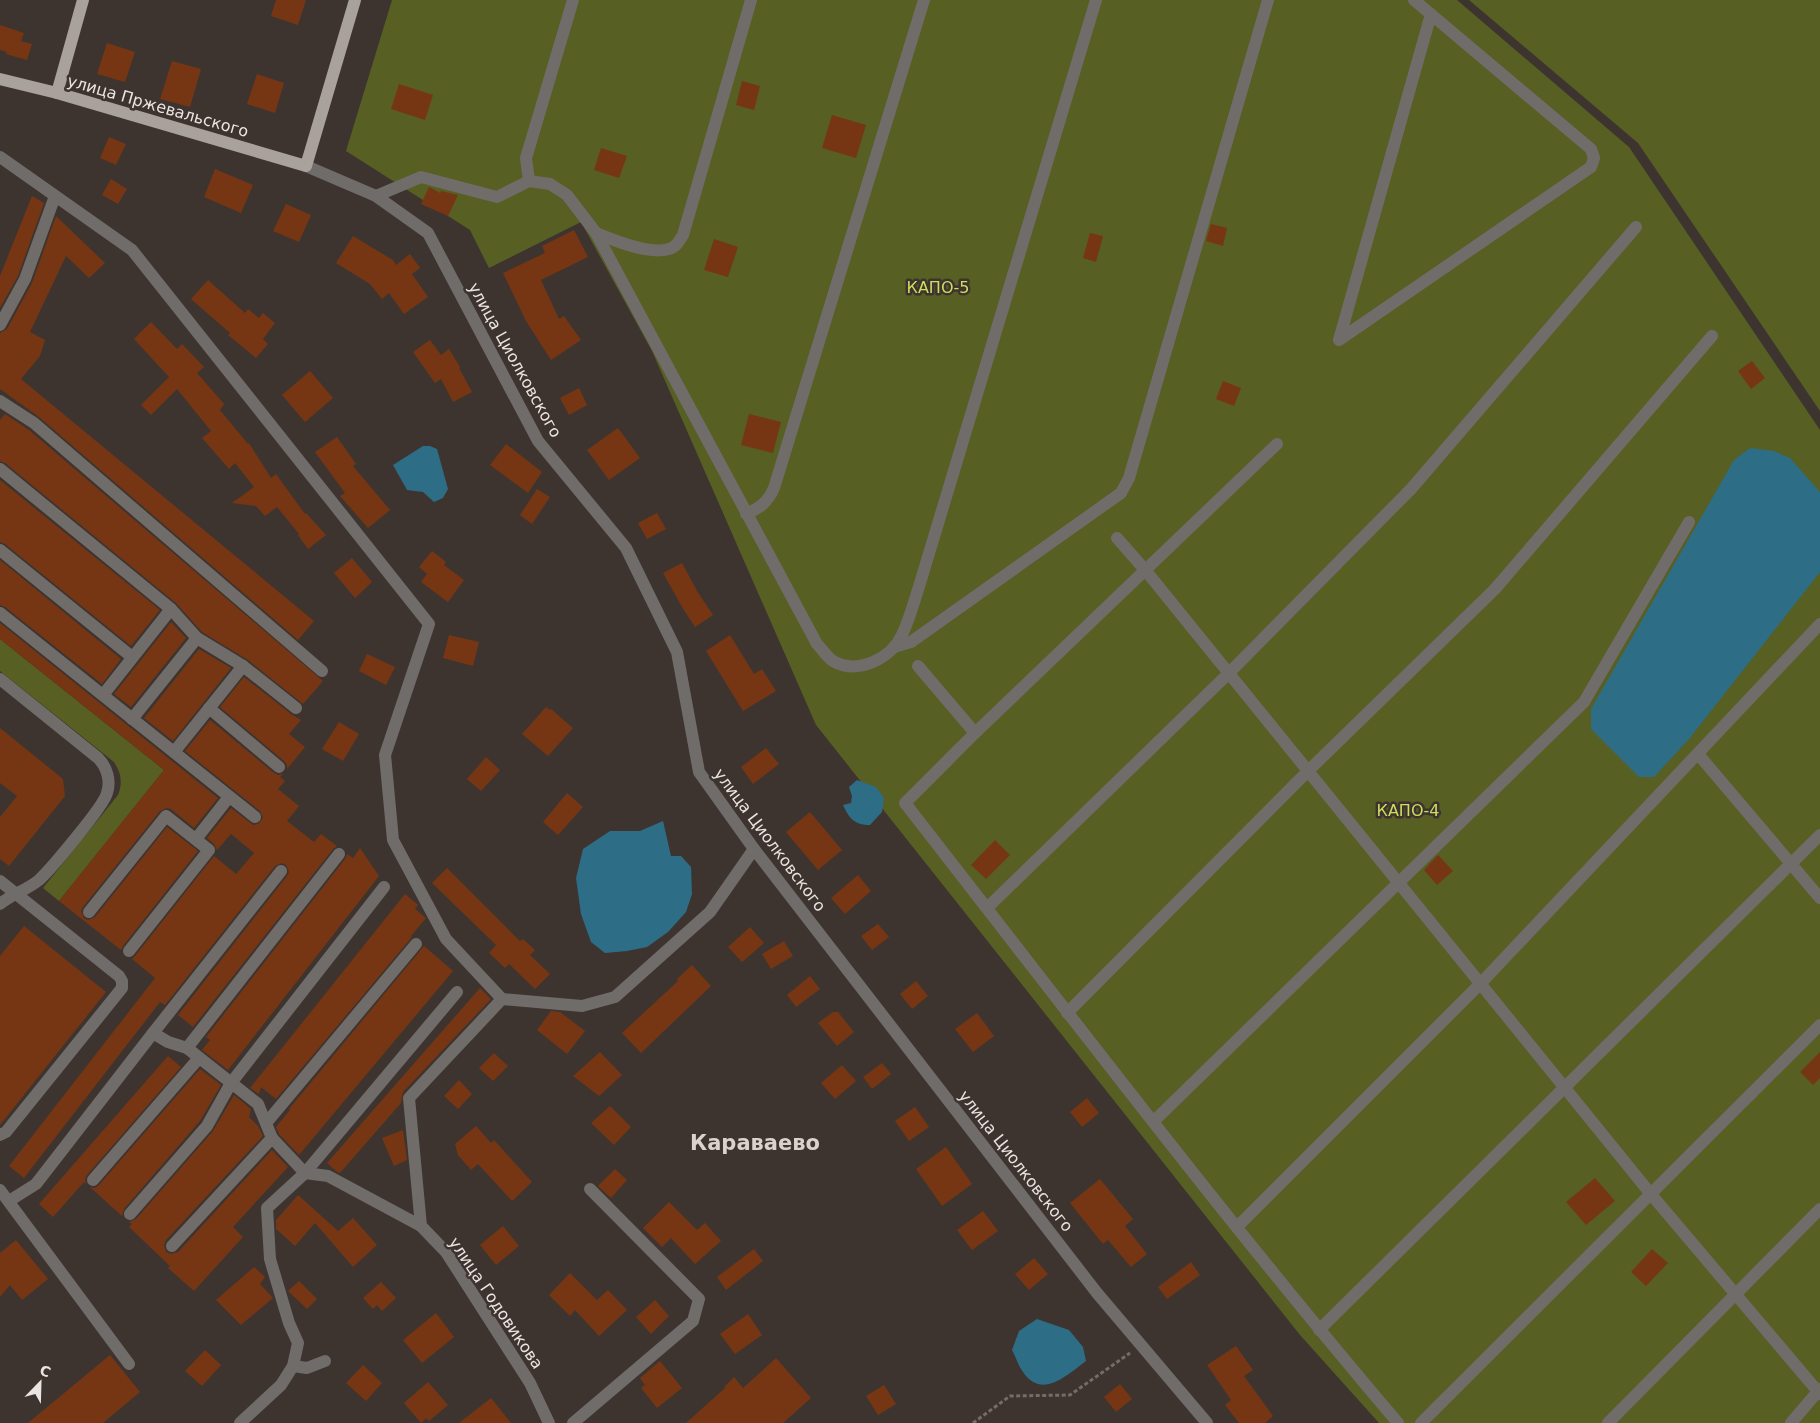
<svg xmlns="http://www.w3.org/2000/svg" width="1820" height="1423" font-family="'DejaVu Sans',sans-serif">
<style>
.green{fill:#575f23}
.water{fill:#2e6d86}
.building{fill:#763613}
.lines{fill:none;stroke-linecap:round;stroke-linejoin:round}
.path{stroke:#746c69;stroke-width:3;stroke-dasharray:4 2.5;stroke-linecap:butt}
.minor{stroke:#706c6a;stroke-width:12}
.major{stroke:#a9a19c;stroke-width:12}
.labels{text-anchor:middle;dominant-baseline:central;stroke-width:5;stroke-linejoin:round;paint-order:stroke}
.street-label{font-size:16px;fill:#eae4e2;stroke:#3d3430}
.park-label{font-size:16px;fill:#ccde5b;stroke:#3d3430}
.district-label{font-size:21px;font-weight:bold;fill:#dcd1cc;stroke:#3d3430}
</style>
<rect width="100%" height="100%" fill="#3d3430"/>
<!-- green -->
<g class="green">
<path d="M392 0H1457L1629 147 1820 430V1423H1379L1300 1335 816 725 652 351 581 222 489 268 470 230 346 151Z"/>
<path d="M1469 0H1820V411L1638 143Z"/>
<path d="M0 639 164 770 59 901 43 888 118 795C123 782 121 773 114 762L0 671Z"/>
</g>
<!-- water -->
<g class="water">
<path d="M423 446H430L437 449 448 489 443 498 434 502 423 492 407 490 393 465Z"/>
<path d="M1750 448 1774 451 1790 458 1820 492V572L1689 739 1654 777H1639L1591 729V709L1734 460Z"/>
<path d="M857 780 876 787 884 798 882 812 870 825C854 825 849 818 843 805L851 803 852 796 849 787Z"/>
<path d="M663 821 671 856H681L691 867 692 894 686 912 668 932 647 947 627 951 605 953 591 942 581 914 576 878 583 849 610 831H640Z"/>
<path d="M1037 1319 1069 1330 1083 1347 1086 1361C1067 1375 1042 1400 1023 1372 1018 1365 1016 1357 1012 1350L1019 1331Z"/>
</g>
<!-- building -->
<g class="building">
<path d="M276 0H306L298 25 271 16Z"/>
<path d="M0 25 24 33 21 41 32 44 27 60 6 54 7 52 0 50Z"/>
<path d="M107 43 135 52 125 82 97 74Z"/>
<path d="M172 61 201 69 190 107 160 99Z"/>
<path d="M257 74 284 83 275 113 247 104Z"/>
<path d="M742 81 760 86 754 110 736 105Z"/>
<path d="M399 84 433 95 425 120 391 109Z"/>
<path d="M832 115 866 125 856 158 822 148Z"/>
<path d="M109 137 126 144 116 165 100 158Z"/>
<path d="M601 148 627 156 619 178 594 170Z"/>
<path d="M215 169 253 185 241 213 204 197Z"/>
<path d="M111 179 127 189 118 204 102 195Z"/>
<path d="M429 187 440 193 441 191 458 195 448 216 421 204Z"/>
<path d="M32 196 44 203 18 276 0 308V276Z"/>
<path d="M286 204 311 215 299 242 273 231Z"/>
<path d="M56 216 105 263 89 278 66 256 30 332 45 340 40 356 21 379 314 621 298 640 39 417 0 389V333L7 329 32 283Z"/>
<path d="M1211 224 1227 228 1223 246 1206 241Z"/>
<path d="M574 230 588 257 541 280 559 319 564 316 581 340 551 360 526 321 503 273 545 253 542 246Z"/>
<path d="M1090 233 1103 236 1096 262 1083 258Z"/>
<path d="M353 236 393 260 396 265 410 254 420 268 412 274 428 297 404 314 389 293 382 299 370 284 336 263Z"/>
<path d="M714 239 738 247 728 277 704 270Z"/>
<path d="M208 280 245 313 248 309 259 318 263 313 275 323 263 339 268 344 256 358 228 335 230 333 191 299Z"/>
<path d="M151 322 177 349 182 344 204 367 197 373 224 404 220 410 248 444 249 443 271 478 276 474 305 514 306 513 326 535 308 549 298 535 299 534 277 507 265 516 256 506 232 503 254 487 235 463 229 469 202 438 211 431 177 389 151 415 141 405 169 377 134 339Z"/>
<path d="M430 340 441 355 449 349 460 367 459 368 472 392 453 402 441 379 435 383 413 352Z"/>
<path d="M1752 361 1765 378 1751 389 1738 371Z"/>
<path d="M310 371 333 398 305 422 282 395Z"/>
<path d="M1223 381 1241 388 1234 406 1216 399Z"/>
<path d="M579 388 587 405 569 415 560 398Z"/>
<path d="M5 414 29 430 323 681 303 704 248 660 202 632 176 603 5 463 0 461V420Z"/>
<path d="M749 414 781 422 773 453 741 445Z"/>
<path d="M618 428 640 458 609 480 587 450Z"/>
<path d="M337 437 356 464 353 466 390 510 368 528 340 496 345 493 315 452Z"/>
<path d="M506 444 542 472 528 493 490 465Z"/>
<path d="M0 480 160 610 131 646 5 544 0 542Z"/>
<path d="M537 489 550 497 532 524 520 515Z"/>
<path d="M657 513 666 529 647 539 638 523Z"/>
<path d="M432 551 446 562 444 565 464 580 448 602 421 582 427 574 419 567Z"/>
<path d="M352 558 372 582 355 598 334 573Z"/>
<path d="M0 560 121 659 102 684 5 607 0 605Z"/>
<path d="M682 563 697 591 713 615 695 627 682 607 663 573Z"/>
<path d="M171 622 186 638 131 707 114 694Z"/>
<path d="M0 623 218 798 194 828 171 809 167 808 160 811 83 907 81 911 84 918 88 920 95 917 167 827 198 851 123 946 121 950 59 901 164 770 0 639Z"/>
<path d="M449 635 479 642 473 666 443 658Z"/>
<path d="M730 635 754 674 762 669 776 691 743 711 706 651Z"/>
<path d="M199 649 231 668 173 741 144 718Z"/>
<path d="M367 654 395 667 386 685 359 671Z"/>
<path d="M244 677 291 714 301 720 289 734 305 747 287 769V765L284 761 220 707Z"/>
<path d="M546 707 550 710 551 709 573 728 548 756 522 734Z"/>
<path d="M210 720 274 773 278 775 283 774 280 777 285 781 278 789 299 806 287 821 314 842 321 834 337 846 333 849 193 1027 178 1015 287 876 289 872 286 865 282 863 275 866 165 1005 160 1002 24 1178 9 1166 155 978 132 959 135 956 214 856 236 874 254 853 231 834 217 850 214 844 207 838 231 808 253 825 258 824 263 818 260 811 185 751Z"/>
<path d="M339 722 359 734 343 761 322 749Z"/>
<path d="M0 728 63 779 65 796 9 866 0 859V817L17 796 0 783Z"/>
<path d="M766 748 779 764 753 784 741 767Z"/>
<path d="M486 757 500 770 481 791 467 779Z"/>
<path d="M567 793 583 807 558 835 543 822Z"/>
<path d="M810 812 842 850 818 870 786 832Z"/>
<path d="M995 840 1010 855 986 879 971 865Z"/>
<path d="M360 848 379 876 228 1070 202 1050 210 1040 206 1037 345 859 347 854 353 858Z"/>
<path d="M1438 855 1453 871 1437 885 1424 870Z"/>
<path d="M447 868 520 941 523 939 535 950 530 955 550 974 535 989 509 964 505 968 489 953 496 945 432 883Z"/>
<path d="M858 875 871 891 845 914 831 898Z"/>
<path d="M405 894 418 905 415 909 426 918 411 936 412 937 276 1099 261 1087 259 1094 250 1088Z"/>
<path d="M878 924 889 937 872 950 861 936Z"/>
<path d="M24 926 106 992 0 1125V956Z"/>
<path d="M750 927 764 943 742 962 728 947Z"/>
<path d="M784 941 793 956 771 969 762 954Z"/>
<path d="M424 946 453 971 299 1155 279 1134 276 1127 290 1110 289 1109Z"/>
<path d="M692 965 711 986 641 1053 622 1033 678 981 677 979Z"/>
<path d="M810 976 820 989 796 1007 787 995Z"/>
<path d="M916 981 928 996 912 1009 900 994Z"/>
<path d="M480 988 491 999 403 1092 401 1103 340 1173 336 1171 327 1163Z"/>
<path d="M551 1011 560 1012 585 1031 567 1054 537 1030Z"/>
<path d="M833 1012H838L854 1032 837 1046 818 1023Z"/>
<path d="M977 1013 994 1036 973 1052 955 1029Z"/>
<path d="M600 1052 622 1075 599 1096 573 1076Z"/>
<path d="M1820 1052V1078L1813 1085 1800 1072Z"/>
<path d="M494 1053 508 1066 493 1081 479 1068Z"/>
<path d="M168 1056 181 1067 87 1175 85 1179 86 1184 84 1182 53 1217 39 1204Z"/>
<path d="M882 1063 891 1074 872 1089 863 1077Z"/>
<path d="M842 1065 856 1081 835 1099 821 1083Z"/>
<path d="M200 1069 221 1085 200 1121 124 1209 122 1216 90 1187 95 1188 99 1185Z"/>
<path d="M459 1080 472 1094 458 1109 444 1096Z"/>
<path d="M234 1095 251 1109 249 1117 258 1126 263 1136 166 1240 164 1245 166 1252 171 1254 178 1252 272 1150 288 1167 233 1227 243 1237 194 1291 168 1268 170 1266 129 1227 132 1224 129 1222 136 1219 213 1131Z"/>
<path d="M1087 1098 1099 1113 1082 1127 1070 1112Z"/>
<path d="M610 1106 631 1127 614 1145 591 1123Z"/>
<path d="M915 1107 929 1127 909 1141 895 1121Z"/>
<path d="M476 1126 491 1143 494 1140 532 1182 512 1201 478 1164 471 1170 458 1155 455 1144Z"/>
<path d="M403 1130 407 1160 394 1166 382 1138Z"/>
<path d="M946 1147 972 1184 942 1206 916 1169Z"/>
<path d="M615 1169 627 1180 611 1198 598 1186Z"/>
<path d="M1595 1178 1615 1201 1586 1225 1566 1202Z"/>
<path d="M1100 1179 1133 1219 1125 1226 1147 1254 1131 1267 1108 1240 1103 1244 1070 1203Z"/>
<path d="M298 1195 338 1231 353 1218 377 1245 353 1267 315 1223 295 1246 276 1229V1220Z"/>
<path d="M669 1202 697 1230 705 1223 721 1241 695 1264 671 1238 662 1247 643 1228Z"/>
<path d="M983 1211 998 1231 972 1250 957 1230Z"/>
<path d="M503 1226 519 1246 496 1265 480 1245Z"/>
<path d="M16 1240 48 1279 22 1300 10 1285 0 1297V1253Z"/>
<path d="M754 1249 763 1261 726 1290 717 1277Z"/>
<path d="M1652 1249 1668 1263 1646 1286 1631 1272Z"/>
<path d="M1034 1258 1048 1274 1029 1290 1015 1274Z"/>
<path d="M1191 1262 1200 1275 1167 1299 1158 1287Z"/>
<path d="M254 1267 265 1277 260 1284 273 1298 241 1325 216 1300Z"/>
<path d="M570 1273 597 1300 608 1290 627 1310 599 1336 575 1310 570 1316 549 1295Z"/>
<path d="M299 1281 317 1299 307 1309 288 1291Z"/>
<path d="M381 1282 396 1298 382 1311 377 1305 373 1309 363 1298Z"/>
<path d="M655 1300 669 1316 651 1334 636 1317Z"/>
<path d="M436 1313 454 1337 422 1363 403 1340Z"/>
<path d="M748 1314 762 1335 735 1354 720 1334Z"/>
<path d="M1236 1346 1253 1370 1244 1376 1273 1416 1265 1423H1239L1225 1405 1231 1400 1207 1365Z"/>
<path d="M205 1350 221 1365 202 1386 185 1371Z"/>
<path d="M110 1355 140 1392 103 1423H28Z"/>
<path d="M776 1358 811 1398 783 1423H686L725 1388 724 1387 734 1377 743 1388Z"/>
<path d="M660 1361 682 1388 657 1408 641 1388 645 1385 640 1378Z"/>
<path d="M363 1365 382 1383 366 1401 346 1383Z"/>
<path d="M428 1382 448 1405 429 1421 426 1418 421 1423 404 1403Z"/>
<path d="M1120 1384 1132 1399 1116 1412 1104 1397Z"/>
<path d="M884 1385 896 1404 878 1415 866 1396Z"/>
<path d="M491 1398 511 1423H459Z"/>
</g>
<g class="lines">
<!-- path -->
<path class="path" d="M973 1423 1010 1396 1070 1395 1130 1353"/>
<!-- minor -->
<g class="minor">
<path d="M1414 0 1591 149 1594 158 1591 167 1339 340 1431 14"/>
<path d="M0 157 132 250 429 624 385 755 393 840 446 939 502 999 409 1098 421 1226 446 1252 530 1383 549 1423"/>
<path d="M306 166 376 196 428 233 538 441 626 548 677 652 699 772 754 849 1097 1293 1207 1423"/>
<path d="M529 181 526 158 573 0"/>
<path d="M376 196 421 177 497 197 529 181 550 184 567 195 596 233 817 644C822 649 827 657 833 661 857 675 891 659 902 635 910 618 915 599 921 580L1096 0"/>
<path d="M596 233C613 240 660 260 676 245 678 243 681 238 683 235L751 0"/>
<path d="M0 325 25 279 55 196"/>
<path d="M0 401 34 423 322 671"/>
<path d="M1277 444 975 733 905 803C1067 1011 1227 1222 1398 1423"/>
<path d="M0 469 171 609 197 638 243 666 296 708"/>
<path d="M746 514C760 508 768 502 774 488L924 0"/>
<path d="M1117 538 1146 571 1650 1193 1820 1394"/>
<path d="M0 550 132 657"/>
<path d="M0 613 255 817"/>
<path d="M894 647 911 642 1121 493 1129 478 1268 0"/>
<path d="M918 666 975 733"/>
<path d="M0 679 98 758C107 767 111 781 107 793 104 806 50 870 39 880 27 890 12 894 0 904"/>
<path d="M103 695 171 609"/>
<path d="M209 708 279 767"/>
<path d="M132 719 197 638"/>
<path d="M174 752 243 666"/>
<path d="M1698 754 1820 898"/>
<path d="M196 839 229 797"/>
<path d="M0 881 119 976 122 981V988L6 1132 0 1135"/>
<path d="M987 908 1229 673 1411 489 1636 227"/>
<path d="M89 912 166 816 209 850 129 951"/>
<path d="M502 999 582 1006 615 997 710 912 754 849"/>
<path d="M1067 1013 1308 771 1495 589 1712 336"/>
<path d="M153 1033 281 871"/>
<path d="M187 1048 339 854"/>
<path d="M1154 1121 1584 702 1689 522"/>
<path d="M267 1122 416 944"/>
<path d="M93 1180 199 1058"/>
<path d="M0 1190 129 1364"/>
<path d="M9 1201 36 1184 153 1033 168 1042 187 1048 258 1104 272 1138 305 1173 457 992"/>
<path d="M130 1214 207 1126 231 1083 384 887"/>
<path d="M1237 1227 1481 983 1820 624"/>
<path d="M172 1246 272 1138"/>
<path d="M1319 1330 1820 835"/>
<path d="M293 1366 307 1368 325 1361"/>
<path d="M240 1423 281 1385 293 1366 298 1343 289 1323 270 1259 267 1208 305 1173 328 1176 421 1226"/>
<path d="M573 1423 693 1321 699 1299 590 1189"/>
<path d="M1421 1423 1820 1025"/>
<path d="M1608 1423 1820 1209"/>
<path d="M1791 1423 1820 1389"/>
</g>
<!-- major -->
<g class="major">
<path d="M0 79 57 93 306 166 355 0"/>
<path d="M57 93 83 0"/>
</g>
</g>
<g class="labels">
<!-- street labels -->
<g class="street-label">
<text transform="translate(158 106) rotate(16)">улица Пржевальского</text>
<text transform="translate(515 360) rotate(61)">улица Циолковского</text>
<text transform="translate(770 840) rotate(53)">улица Циолковского</text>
<text transform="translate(1016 1161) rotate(52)">улица Циолковского</text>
<text transform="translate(496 1303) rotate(56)">улица Годовикова</text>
</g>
<!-- park labels -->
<g class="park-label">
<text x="938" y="287">КАПО-5</text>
<text x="1408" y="810">КАПО-4</text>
</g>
<!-- district labels -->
<g class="district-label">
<text x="755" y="1143">Караваево</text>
</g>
</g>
<!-- north arrow -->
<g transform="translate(40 1383) rotate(23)" stroke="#3d3430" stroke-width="4" paint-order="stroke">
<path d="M0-4L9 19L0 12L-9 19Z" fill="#eae4e2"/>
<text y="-8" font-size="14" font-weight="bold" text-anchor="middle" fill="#eae4e2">С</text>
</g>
</svg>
